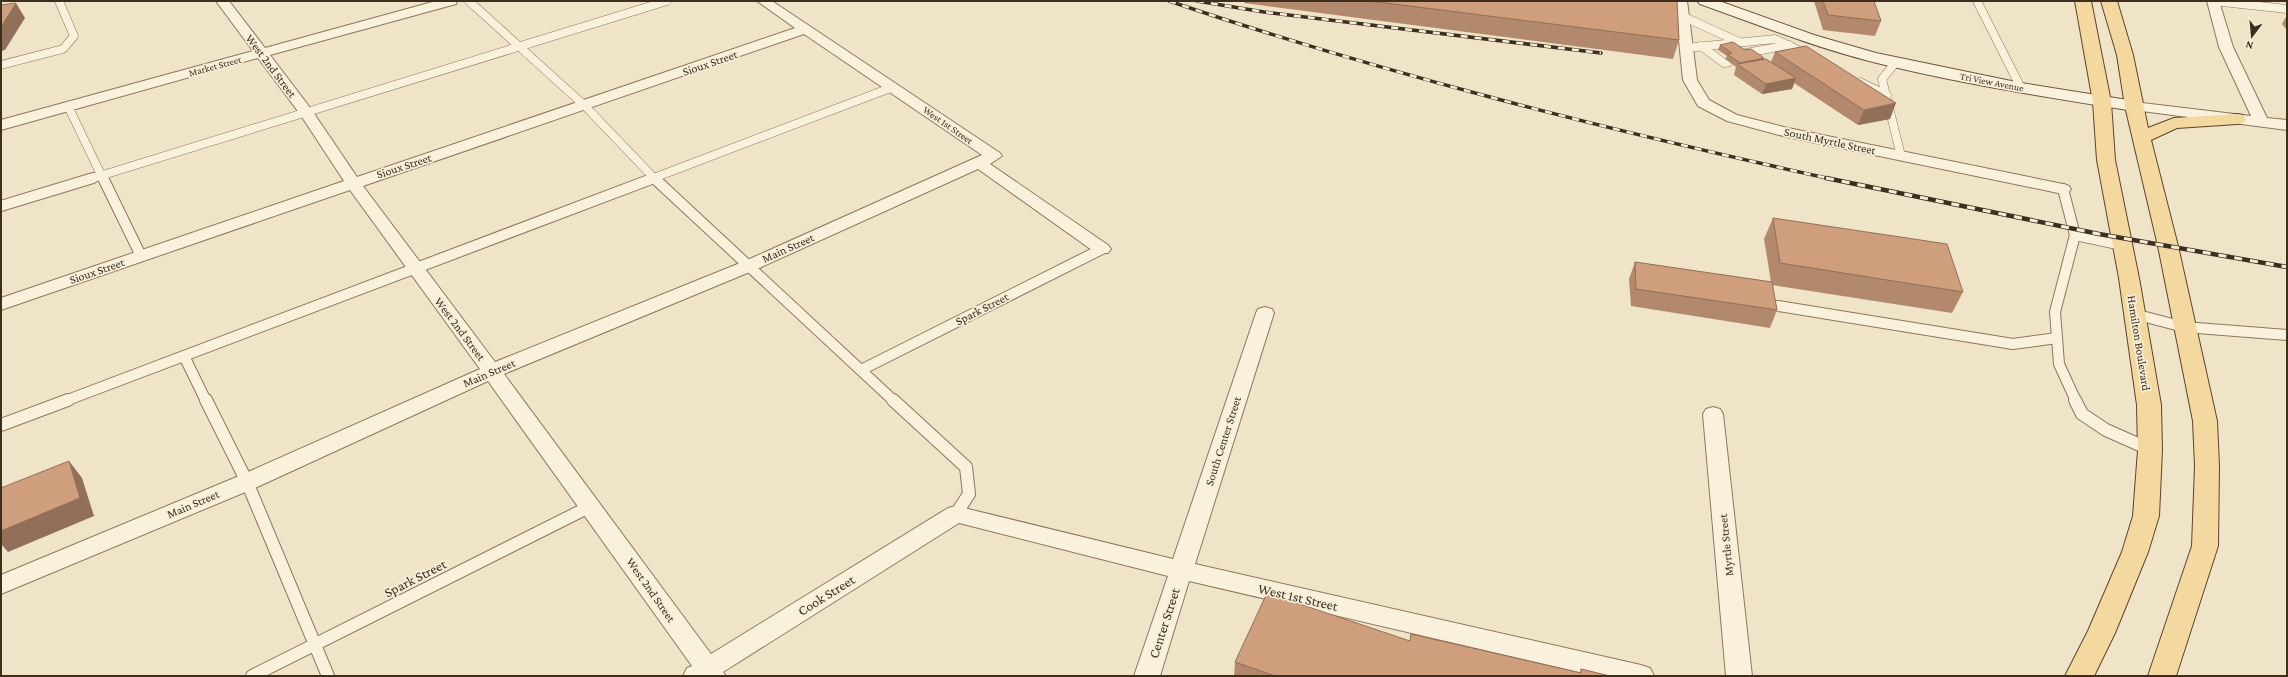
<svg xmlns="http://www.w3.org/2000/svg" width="2288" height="677" font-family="'Crimson Pro',serif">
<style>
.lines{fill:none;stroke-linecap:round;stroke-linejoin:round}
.lane-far2-casing{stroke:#8d765c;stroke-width:9}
.lane-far1-casing{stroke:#8d765c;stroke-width:12}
.lane-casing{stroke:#8d765c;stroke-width:14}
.street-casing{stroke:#8d765c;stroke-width:2}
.secondary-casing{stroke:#6f573f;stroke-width:2}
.primary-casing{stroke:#5b4430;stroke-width:2}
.lane-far2{stroke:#faf1dc;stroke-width:8}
.lane-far1{stroke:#faf1dc;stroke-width:10}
.lane{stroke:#faf1dc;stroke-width:12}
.street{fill:#faf1dc;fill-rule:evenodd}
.secondary{fill:#faf1dc;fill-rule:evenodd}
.primary{fill:#f3d9a0;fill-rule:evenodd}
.rail-far1-casing{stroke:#3d2e20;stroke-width:3.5}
.rail-casing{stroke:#3d2e20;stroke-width:4.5}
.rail-far1{stroke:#f7eed8;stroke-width:2.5;stroke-dasharray:7;stroke-linecap:butt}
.rail{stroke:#f7eed8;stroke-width:3;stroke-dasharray:8;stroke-linecap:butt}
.wall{fill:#b2896c}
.shaded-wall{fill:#916f58}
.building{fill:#cf9f7d;stroke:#916f58}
.labels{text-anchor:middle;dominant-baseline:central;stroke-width:3.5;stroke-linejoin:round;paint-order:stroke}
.far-street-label{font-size:10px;fill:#3d2e20;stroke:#f7eed8}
.street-label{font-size:12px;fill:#3d2e20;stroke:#f7eed8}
.near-street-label{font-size:14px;fill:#3d2e20;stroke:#f7eed8}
</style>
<rect width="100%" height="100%" fill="#f0e4c8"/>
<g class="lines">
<!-- lane-far2 casing -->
<g class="lane-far2-casing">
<g id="lane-far2">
<path d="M469 1 585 106 655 179"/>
<path d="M1977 1 2021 88"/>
<path d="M2213 1 2287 9"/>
<path d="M1682 16 1739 42"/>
<path d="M1701 46 1724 63 1729 62"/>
<path d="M1686 48 1775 39 1807 54"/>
<path d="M1741 54 1789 45"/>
<path d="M1896 62 1882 79 1901 156"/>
<path d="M1 65 63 49 74 36 59 1"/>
<path d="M1860 82 1887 95"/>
<path d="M68 106 103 179"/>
<path d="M90 179 667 1"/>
<path d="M651 179 893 87"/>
</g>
</g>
<!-- lane-far1 casing -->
<g class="lane-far1-casing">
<g id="lane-far1">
<path d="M103 178 141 256"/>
<path d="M654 178 894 401"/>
<path d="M2063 189 2075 235 2055 312 2059 364 2076 401"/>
<path d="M1 206 93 178"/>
<path d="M2075 235 2122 245"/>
<path d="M1778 306 2013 344 2057 338"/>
<path d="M2134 314 2184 327 2287 335"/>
<path d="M184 356 206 401"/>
<path d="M861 370 1102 249"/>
<path d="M65 401 654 178"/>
</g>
</g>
<!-- lane casing -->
<g class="lane-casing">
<g id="lane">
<path d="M206 400 247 482 328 676"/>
<path d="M893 400 966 467 969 494 956 514"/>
<path d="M2075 400 2082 414 2106 430 2149 449"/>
<path d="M1 425 68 400"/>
<path d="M252 676 591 506"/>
</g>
</g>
<!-- street casing -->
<g class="street-casing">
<g id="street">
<path d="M216 1H229L265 48 436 1H457L456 4 270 55 311 109 357 177 795 28 757 1H772L1000 153 1002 156 990 164 1108 245 1111 249 1108 253H1096L978 169 757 269 504 374 711 654 948 508 956 506 1173 559 1256 313 1258 309 1265 307 1272 309 1274 313 1195 564 1641 665 1650 668 1654 676H1596L1189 581 1160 676H1134L1168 576 959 523 723 672 726 676H683L687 668 692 666 488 381 255 488 1 594V575L239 476 480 369 350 190 1 310V298L344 181 300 114 258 58 1 130V120L253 51ZM804 34 982 155 745 261 495 362 363 186Z"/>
<path d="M1675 1H1687L1697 80 1709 100 1737 115 1788 128 2063 184 2069 186 2071 189 2069 192 2063 194 1787 137 1727 121 1698 106 1683 80Z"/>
<path d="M2207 1H2219L2233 47 2267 118 2287 120V130L2134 110 2127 106 2134 102 2251 116 2219 47Z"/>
<path d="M1713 407 1720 409 1723 414 1752 676H1726L1703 414 1706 409Z"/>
</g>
</g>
<!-- secondary casing -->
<g class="secondary-casing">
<path id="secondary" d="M1697 1H1719L1814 35 1876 53 2021 83 2134 101 2140 102 2143 106 2140 110 2134 111C2045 97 1956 83 1869 61 1811 46 1756 24 1700 4Z"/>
</g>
<!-- primary casing -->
<g class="primary-casing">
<g id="primary">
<path d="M2075 1H2091L2111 102 2115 160 2139 278 2161 405 2162 450 2159 516 2148 552 2115 633 2094 676H2065L2088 631 2122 552 2133 516 2138 450 2137 405 2119 278 2097 160 2093 102Z"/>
<path d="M2101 1H2117L2133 55 2148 128 2174 118 2237 114 2243 115 2246 119 2243 123 2237 124 2177 128 2151 140 2178 246 2217 421 2219 466 2218 546 2176 676H2148L2192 546 2195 466 2193 421 2158 246 2125 106 2117 55Z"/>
</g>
</g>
<!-- lane-far2 -->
<use href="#lane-far2" class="lane-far2"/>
<!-- lane-far1 -->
<use href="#lane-far1" class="lane-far1"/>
<!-- lane -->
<use href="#lane" class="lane"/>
<!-- street -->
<use href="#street" class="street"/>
<!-- secondary -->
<use href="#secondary" class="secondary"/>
<!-- primary -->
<use href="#primary" class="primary"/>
<!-- rail-far1 casing -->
<g class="rail-far1-casing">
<g id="rail-far1">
<path d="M1169 1C1385 74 1608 130 1831 179"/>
<path d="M1197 1 1264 12 1601 53"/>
</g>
</g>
<!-- rail casing -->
<g class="rail-casing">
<path id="rail" d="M1826 178 2099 234 2287 267"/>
</g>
<!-- rail-far1 -->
<use href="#rail-far1" class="rail-far1"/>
<!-- rail -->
<use href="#rail" class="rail"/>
</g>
<!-- wall -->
<g class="wall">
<path d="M1245 1H1677L1679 40 1673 59 1244 3Z"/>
<path d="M1814 1H1874L1881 21 1875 36 1823 30Z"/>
<path d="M2287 15V30L2282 24Z"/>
<path d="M1720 45 1745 50 1771 62 1775 52 1890 119 1858 125 1794 83 1792 89 1762 94 1734 75 1736 67 1725 59 1727 56 1718 50Z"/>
<path d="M1773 218 1963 292 1952 313 1772 285 1777 310 1770 328 1631 306 1629 279 1635 262 1771 282 1764 239Z"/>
<path d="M1411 634 1580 673 1581 669 1610 676H1234L1235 662 1410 641Z"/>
</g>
<!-- shaded-wall -->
<g class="shaded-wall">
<path d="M16 3 25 18 5 50 1 51V27Z"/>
<path d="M1764 58 1762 64 1739 65 1740 63Z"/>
<path d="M1796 78 1792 89 1762 94 1766 84Z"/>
<path d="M1896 103 1890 119 1858 125 1864 110Z"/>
<path d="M69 461 82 478 94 516 8 552 1 544V531Z"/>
</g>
<!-- building -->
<g class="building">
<path d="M1370 1H1677L1679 40Z"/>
<path d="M1823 1H1874L1881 21 1828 15Z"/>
<path d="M16 3 1 27V5Z"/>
<path d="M1733 42 1745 50 1751 49 1764 58 1740 63 1727 54 1732 53 1720 45Z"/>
<path d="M1806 46 1896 103 1864 110 1775 52Z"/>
<path d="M1766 59 1796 78 1766 84 1737 64Z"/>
<path d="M1773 218 1947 244 1963 292 1780 263Z"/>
<path d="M1635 262 1772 282 1777 310 1636 289Z"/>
<path d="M69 461 80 498 1 531V488Z"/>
<path d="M1267 593 1410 641 1411 634 1581 673V669L1610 676H1275L1235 662Z"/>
</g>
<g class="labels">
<!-- far-street labels -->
<g class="far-street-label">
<text transform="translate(215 66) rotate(-15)">Market Street</text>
<text transform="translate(1992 82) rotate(11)">Tri View Avenue</text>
<text transform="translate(948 125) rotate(35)">West 1st Street</text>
</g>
<!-- street labels -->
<g class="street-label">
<text transform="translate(710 63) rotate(-19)">Sioux Street</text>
<text transform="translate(271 66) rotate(53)">West 2nd Street</text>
<text transform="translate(1830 141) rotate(12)">South Myrtle Street</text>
<text transform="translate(404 166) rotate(-18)">Sioux Street</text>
<text transform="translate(788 248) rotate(-24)">Main Street</text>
<text transform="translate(97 271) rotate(-19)">Sioux Street</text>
<text transform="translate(982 309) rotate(-27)">Spark Street</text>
<text transform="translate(460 329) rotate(53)">West 2nd Street</text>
<text transform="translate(2139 343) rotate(81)">Hamilton Boulevard</text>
<text transform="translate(489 373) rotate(-23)">Main Street</text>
<text transform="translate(1223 441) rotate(-72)">South Center Street</text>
<text transform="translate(193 504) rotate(-23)">Main Street</text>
<text transform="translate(1726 545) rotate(-96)">Myrtle Street</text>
<text transform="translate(651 590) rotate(55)">West 2nd Street</text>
</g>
<!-- near-street labels -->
<g class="near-street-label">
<text transform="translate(415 578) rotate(-27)">Spark Street</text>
<text transform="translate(826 595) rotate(-32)">Cook Street</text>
<text transform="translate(1298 597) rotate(13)">West 1st Street</text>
<text transform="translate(1164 623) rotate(-72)">Center Street</text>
</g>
</g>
<!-- border -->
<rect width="2288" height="677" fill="none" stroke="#3d2e20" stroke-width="4"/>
<!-- north arrow -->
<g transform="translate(2252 36) rotate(196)" stroke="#f7eed8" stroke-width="3" paint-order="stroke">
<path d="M0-3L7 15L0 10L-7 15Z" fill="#3d2e20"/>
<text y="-6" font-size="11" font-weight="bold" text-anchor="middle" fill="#3d2e20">N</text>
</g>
</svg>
